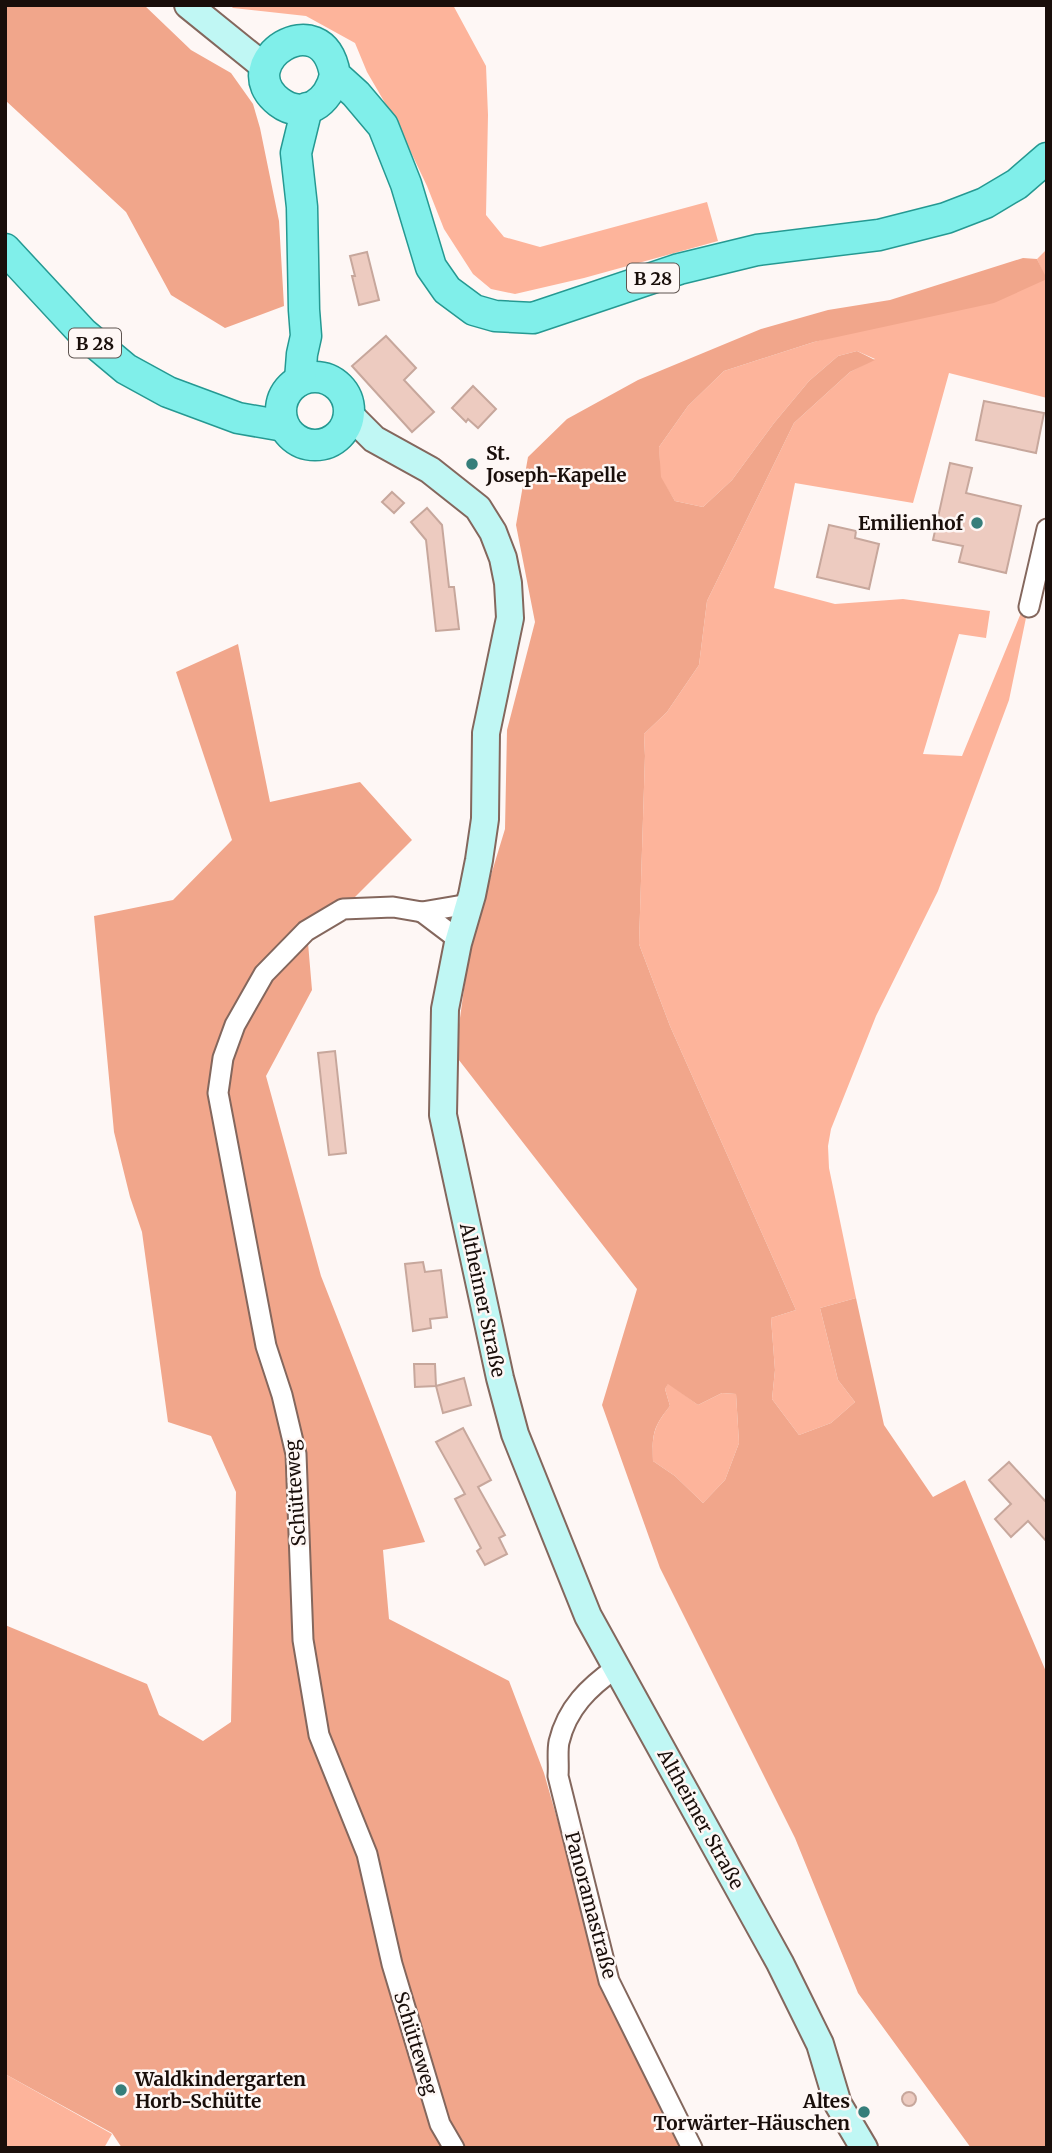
<svg xmlns="http://www.w3.org/2000/svg" width="1052" height="2153" font-family="Merriweather,serif">
<style>
.green{fill:#fdb49b}
.forest{fill:#f1a68b;fill-rule:evenodd}
.building{fill:#edcbc0;stroke:#c7a79c;stroke-width:2}
.lines{fill:none;stroke-linecap:round;stroke-linejoin:round}
.street-casing{stroke:#84675d;stroke-width:23}
.secondary-casing{stroke:#84675d;stroke-width:30}
.primary-casing{stroke:#259992;stroke-width:33}
.street{stroke:#fff;stroke-width:19}
.secondary{stroke:#c0f7f4;stroke-width:26}
.primary{stroke:#80efea;stroke-width:30}
.poi-dot{fill:#367e7a;stroke:#fef7f5;stroke-width:2.5}
.labels{text-anchor:middle;dominant-baseline:central;stroke-width:5;stroke-linejoin:round;paint-order:stroke}
.shield{fill:#fef7f5;stroke:#5e5450;stroke-width:2}
.shield-label{font-size:18px;font-weight:bold;fill:#190e0a}
.poi-label{font-size:19px;font-weight:bold;fill:#190e0a;stroke:#fef7f5;text-anchor:start}
.street-label{font-size:19px;fill:#190e0a;stroke:#fef7f5}
</style>
<rect width="100%" height="100%" fill="#fef7f5"/>
<!-- green -->
<g class="green">
<path d="M230 5H453L486 66 488 115 486 215 504 237 540 247 707 202 718 241 584 278 515 294 491 289 473 274 444 229 427 186 399 127 367 72 355 43 306 16 233 8Z"/>
<path d="M1047 249V398L949 373 913 503 795 483 774 588 835 604 903 599 990 611 986 638 959 634 923 754 962 756 1021 613H1027L1009 700 938 891 876 1016 831 1129 828 1146 829 1168 856 1298 820 1308 838 1380 855 1402 831 1423 799 1435 772 1399 775 1370 771 1318 796 1310 670 1026 639 944 645 756 644 734 667 712 699 665 707 601 794 423 850 372 875 359 857 351 838 356 809 381 774 423 732 480 703 507 675 501 660 477 659 447 688 406 724 371 814 342 1046 279 1037 259Z"/>
<path d="M668 1383 698 1405 722 1393 736 1394 739 1443 725 1480 703 1503 675 1476 653 1461C652 1435 653 1427 670 1406L665 1389Z"/>
<path d="M5 2074 112 2134 104 2148H5Z"/>
</g>
<!-- forest -->
<g class="forest">
<path d="M5 5H144L191 50 231 73 253 104 260 128 279 221 284 306 225 328 171 295 126 212 5 100Z"/>
<path d="M1023 258 1037 259 1047 279 994 303 814 342 724 371 688 406 659 447 661 477 675 501 703 507 732 480 774 423 809 381 838 356 857 351 875 360 850 372 794 423 707 601 699 665 667 712 644 734 645 756 639 944 670 1026 796 1310 771 1318 775 1370 772 1399 799 1435 831 1423 855 1402 838 1380 820 1308 856 1298 884 1425 933 1497 965 1480 1047 1674V2148H971L858 1993 795 1838 660 1568 602 1405 637 1289 455 1055 470 944 505 829 507 730 535 622 516 525 528 457 567 419 638 380 761 329 828 310 890 300ZM668 1384 698 1405 722 1393 736 1394 739 1443 725 1480 703 1503 675 1476 653 1461C652 1434 653 1427 670 1406L665 1389Z"/>
<path d="M238 644 270 802 360 782 412 840 343 909 307 931 312 990 266 1076 321 1276 425 1542 383 1550 389 1619 509 1681 544 1773 605 1987 682 2148H122L112 2133 5 2074V1625L147 1684 159 1715 203 1741 231 1722 236 1492 211 1436 168 1422 142 1232 130 1197 114 1132 94 916 173 900 232 840 176 672Z"/>
</g>
<!-- building -->
<g class="building">
<path d="M367 252 379 300 359 305 352 276H355L350 256Z"/>
<path d="M386 336 416 368 404 380 434 412 412 432 352 366Z"/>
<path d="M473 386 496 409 478 428 468 419 466 422 452 408Z"/>
<path d="M984 401 1044 413 1036 453 976 440Z"/>
<path d="M950 463 972 468 966 493 1021 506 1006 573 959 562 963 546 933 540Z"/>
<path d="M392 492 404 503 394 513 382 502Z"/>
<path d="M427 508 442 525 449 587H454L459 629 436 631 426 540 411 522Z"/>
<path d="M829 525 856 531 855 538 879 544 869 589 817 577Z"/>
<path d="M335 1051 346 1153 329 1155 318 1053Z"/>
<path d="M423 1262 425 1272 441 1270 447 1317 430 1319 431 1328 413 1331 405 1264Z"/>
<path d="M414 1364H435L436 1386 415 1387Z"/>
<path d="M464 1378 471 1405 443 1413 436 1386Z"/>
<path d="M463 1428 491 1480 478 1487 505 1535 499 1538 507 1554 485 1565 477 1551 481 1548 455 1499 465 1494 436 1442Z"/>
<path d="M1009 1462 1047 1503V1542L1028 1521 1011 1537 995 1519 1011 1504 989 1480Z"/>
<circle cx="909" cy="2099" r="7"/>
</g>
<g class="lines">
<!-- street casing -->
<g class="street-casing">
<g id="street">
<path d="M1029 607 1047 529"/>
<path d="M422 912 459 940"/>
<path d="M616 1668C589 1687 567 1708 559 1742 557 1752 559 1765 558 1776L609 1981 692 2148"/>
<path d="M454 2148 440 2124 392 1964 367 1854 319 1735 303 1640 296 1454 282 1395 266 1346 218 1093 223 1058 235 1025 264 974 306 931 343 909 393 907 422 912 469 904"/>
</g>
</g>
<!-- secondary casing -->
<g class="secondary-casing">
<g id="secondary">
<path d="M188 5 266 68"/>
<path d="M350 415 374 439 430 470 478 508 493 532 503 558 508 583 510 618 486 733 485 819 479 860 472 895 458 943 445 1009 443 1115 500 1378 515 1434 588 1616 780 1963 820 2044 838 2104 864 2148"/>
</g>
</g>
<!-- primary casing -->
<g class="primary-casing">
<g id="primary">
<path d="M335 75C329 102 304 121 279 102 228 63 323 0 335 75L356 94 383 126 406 184 431 267 447 290 474 310 495 316 533 318 679 269 757 250 879 235 946 218 985 203 1017 184 1047 158"/>
<path d="M5 249 83 333 126 369 168 392 238 418 284 426"/>
<circle cx="315" cy="411" r="34"/>
<path d="M300 380 302 354 306 336 304 310 302 207 296 153 307 108"/>
</g>
</g>
<!-- street -->
<use href="#street" class="street"/>
<!-- secondary -->
<use href="#secondary" class="secondary"/>
<!-- primary -->
<use href="#primary" class="primary"/>
</g>
<!-- markers -->
<g class="poi-dot">
<circle cx="472" cy="464" r="7"/>
<circle cx="977" cy="523" r="7"/>
<circle cx="121" cy="2090" r="7"/>
<circle cx="864" cy="2112" r="7"/>
</g>
<g class="labels">
<!-- shield labels -->
<g class="shield">
<rect x="627" y="263.5" width="52" height="29" rx="5"/>
<rect x="69" y="328.5" width="52" height="29" rx="5"/>
</g>
<g class="shield-label">
<text x="653" y="278">B 28</text>
<text x="95" y="343">B 28</text>
</g>
<!-- poi labels -->
<g class="poi-label">
<text x="486" y="453">St.<tspan x="486" dy="22">Joseph-Kapelle</tspan></text>
<text x="963" y="523" text-anchor="end">Emilienhof</text>
<text x="135" y="2079">Waldkindergarten<tspan x="135" dy="22">Horb-Schütte</tspan></text>
<text x="850" y="2101" text-anchor="end">Altes<tspan x="850" dy="22">Torwärter-Häuschen</tspan></text>
</g>
<!-- street labels -->
<g class="street-label">
<text transform="translate(483 1300) rotate(78)">Altheimer Straße</text>
<text transform="translate(295 1493) rotate(-94)">Schütteweg</text>
<text transform="translate(701 1819) rotate(61)">Altheimer Straße</text>
<text transform="translate(591 1905) rotate(75)">Panoramastraße</text>
<text transform="translate(416 2043) rotate(73)">Schütteweg</text>
</g>
</g>
<!-- border -->
<rect width="1052" height="2153" fill="none" stroke="#190e0a" stroke-width="14"/>
</svg>
